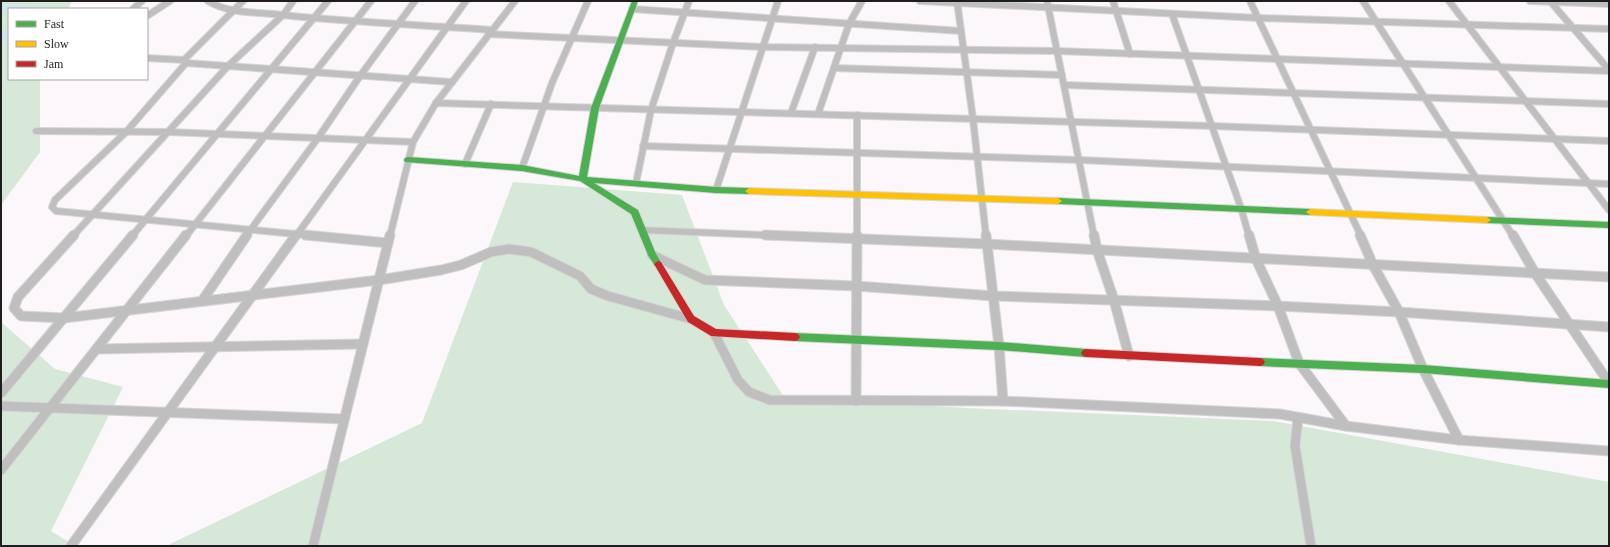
<svg xmlns="http://www.w3.org/2000/svg" width="1610" height="547" font-family="Georgia,serif">
<style>
.green{fill:#d6e8d7}
.lines{fill:none;stroke-linecap:round;stroke-linejoin:round}
.river{fill:#cce6f8;fill-rule:evenodd}
.street-far1-casing{stroke:#d8d5d7;stroke-width:8}
.street-casing{stroke:#d8d5d7;stroke-width:11}
.fast-casing{stroke:#d8d5d7;stroke-width:2}
.slow-casing{stroke:#d8d5d7;stroke-width:2}
.jam-casing{stroke:#d8d5d7;stroke-width:2}
.street-far1{stroke:#c0bfbf;stroke-width:6}
.street{stroke:#c0bfbf;stroke-width:9}
.fast{fill:#4caf50;fill-rule:evenodd}
.slow{fill:#ffc107;fill-rule:evenodd}
.jam{fill:#c62828;fill-rule:evenodd}
</style>
<rect width="100%" height="100%" fill="#fcf7fb"/>
<!-- green -->
<g class="green">
<path d="M1 1H72L68 9H9V79H40V152L1 205Z"/>
<path d="M513 182 682 195 724 305 784 397 966 408 1273 421 1609 482V546H166L422 423Z"/>
<path d="M1 322 55 369 123 387 51 531 75 546H1Z"/>
</g>
<g class="lines">
<!-- river -->
<g class="river">
<path d="M10 5 28 6 33 9H9V11L1 13V7Z"/>
<path d="M9 29V37L1 40V32Z"/>
</g>
<!-- street-far1 casing -->
<g class="street-far1-casing">
<g id="street-far1">
<path d="M208 1C228 14 258 12 282 15 351 22 421 25 491 30"/>
<path d="M920 1 1259 18 1609 29"/>
<path d="M957 1 973 119 986 236"/>
<path d="M1047 1 1094 236"/>
<path d="M1113 1 1130 54"/>
<path d="M1250 1 1361 236"/>
<path d="M1363 1 1513 236"/>
<path d="M1449 1 1609 210"/>
<path d="M1530 1 1609 4"/>
<path d="M1550 1 1609 70"/>
<path d="M133 9 142 1"/>
<path d="M632 9 961 31"/>
<path d="M1172 14 1241 208 1249 236"/>
<path d="M147 16 170 1"/>
<path d="M488 34 763 47 1057 51 1609 71"/>
<path d="M147 58 184 60 186 63 451 82"/>
<path d="M184 60 243 1"/>
<path d="M186 63 126 132 55 200 52 207 56 211 316 236"/>
<path d="M834 68 1062 75"/>
<path d="M1064 85 1609 104"/>
<path d="M436 103 1212 126 1609 141"/>
<path d="M791 113 815 47"/>
<path d="M818 114 849 24 862 1"/>
<path d="M36 131 169 132 413 142"/>
<path d="M643 146 1080 160 1609 184"/>
<path d="M465 164 491 104"/>
<path d="M522 168 552 83 588 1"/>
<path d="M636 183 651 110 673 43 689 1"/>
<path d="M716 190 778 1"/>
<path d="M641 230 790 236"/>
<path d="M73 236 228 66 284 14 293 1"/>
<path d="M132 236 328 1"/>
<path d="M186 236 371 1"/>
<path d="M246 236 318 138 360 76 415 1"/>
<path d="M296 236 466 1"/>
<path d="M390 236 413 142 436 103 515 1"/>
<path d="M857 236V115"/>
</g>
</g>
<!-- street casing -->
<g class="street-casing">
<g id="street">
<path d="M74 235 18 297 14 308 21 316 64 318 379 280 441 270 461 265 491 252 509 249 531 252 580 276 591 289 608 296 691 319"/>
<path d="M305 235 388 243"/>
<path d="M765 235 987 244 1609 277"/>
<path d="M986 235 999 346 1003 401"/>
<path d="M1094 235 1097 250 1114 300 1129 356"/>
<path d="M1249 235 1256 259 1278 306 1299 363 1346 426"/>
<path d="M1360 235 1373 265 1399 312 1423 369 1459 440"/>
<path d="M1513 235 1535 273 1609 383"/>
<path d="M652 255 705 280 856 286 994 296 1278 306 1399 312 1609 327"/>
<path d="M202 301 247 235"/>
<path d="M714 333 738 380 749 392 770 400 1003 401 1280 414 1346 426 1459 440 1609 451"/>
<path d="M97 349 363 344"/>
<path d="M1 393 133 235"/>
<path d="M856 401 857 235"/>
<path d="M1 406 344 419"/>
<path d="M1298 418 1295 446 1311 546"/>
<path d="M1 470 186 235"/>
<path d="M71 546 296 235"/>
<path d="M313 546 390 235"/>
</g>
</g>
<!-- fast casing -->
<g class="fast-casing">
<g id="fast">
<path d="M632 1H638L599 108 587 177 716 187 749 188 753 191 749 194 716 193 594 183 638 210 656 254 662 264 661 266H655L648 255 631 214 580 181 522 171 405 162 404 160 405 158 408 157 522 165 579 176 591 108Z"/>
<path d="M1058 198 1310 209 1314 212 1310 215 1058 204 1054 201Z"/>
<path d="M1487 217 1609 222V228L1487 223 1483 220Z"/>
<path d="M795 333 999 342 1086 349 1089 350 1091 353 1089 356 1086 357 999 350 795 341 792 340 790 337 792 334Z"/>
<path d="M1260 358 1423 365 1609 380V388L1423 373 1260 366 1257 365 1255 362 1257 359Z"/>
</g>
</g>
<!-- slow casing -->
<g class="slow-casing">
<g id="slow">
<path d="M749 188 1058 198 1062 201 1058 204 749 194 745 191Z"/>
<path d="M1310 209 1487 217 1491 220 1487 223 1310 215 1306 212Z"/>
</g>
</g>
<!-- jam casing -->
<g class="jam-casing">
<g id="jam">
<path d="M658 261 661 262 694 316 716 329 795 333 798 334 800 337 798 340 795 341 711 336 688 322 654 264Z"/>
<path d="M1086 349 1260 358 1263 359 1265 362 1263 365 1260 366 1086 357 1083 356 1081 353 1083 350Z"/>
</g>
</g>
<!-- street-far1 -->
<use href="#street-far1" class="street-far1"/>
<!-- street -->
<use href="#street" class="street"/>
<!-- fast -->
<use href="#fast" class="fast"/>
<!-- slow -->
<use href="#slow" class="slow"/>
<!-- jam -->
<use href="#jam" class="jam"/>
</g>
<!-- border -->
<rect width="1610" height="547" fill="none" stroke="#201d1f" stroke-width="4"/>
<!-- legend -->
<rect x="8" y="8" width="140" height="72" fill="#ffffff" stroke="#a6a5a5"/>
<rect x="16" y="21" width="20" height="6" fill="#4caf50" stroke="#a6a5a5"/>
<text x="44" y="28" font-size="12" fill="#201d1f">Fast</text>
<rect x="16" y="41" width="20" height="6" fill="#ffc107" stroke="#a6a5a5"/>
<text x="44" y="48" font-size="12" fill="#201d1f">Slow</text>
<rect x="16" y="61" width="20" height="6" fill="#c62828" stroke="#a6a5a5"/>
<text x="44" y="68" font-size="12" fill="#201d1f">Jam</text>
</svg>
